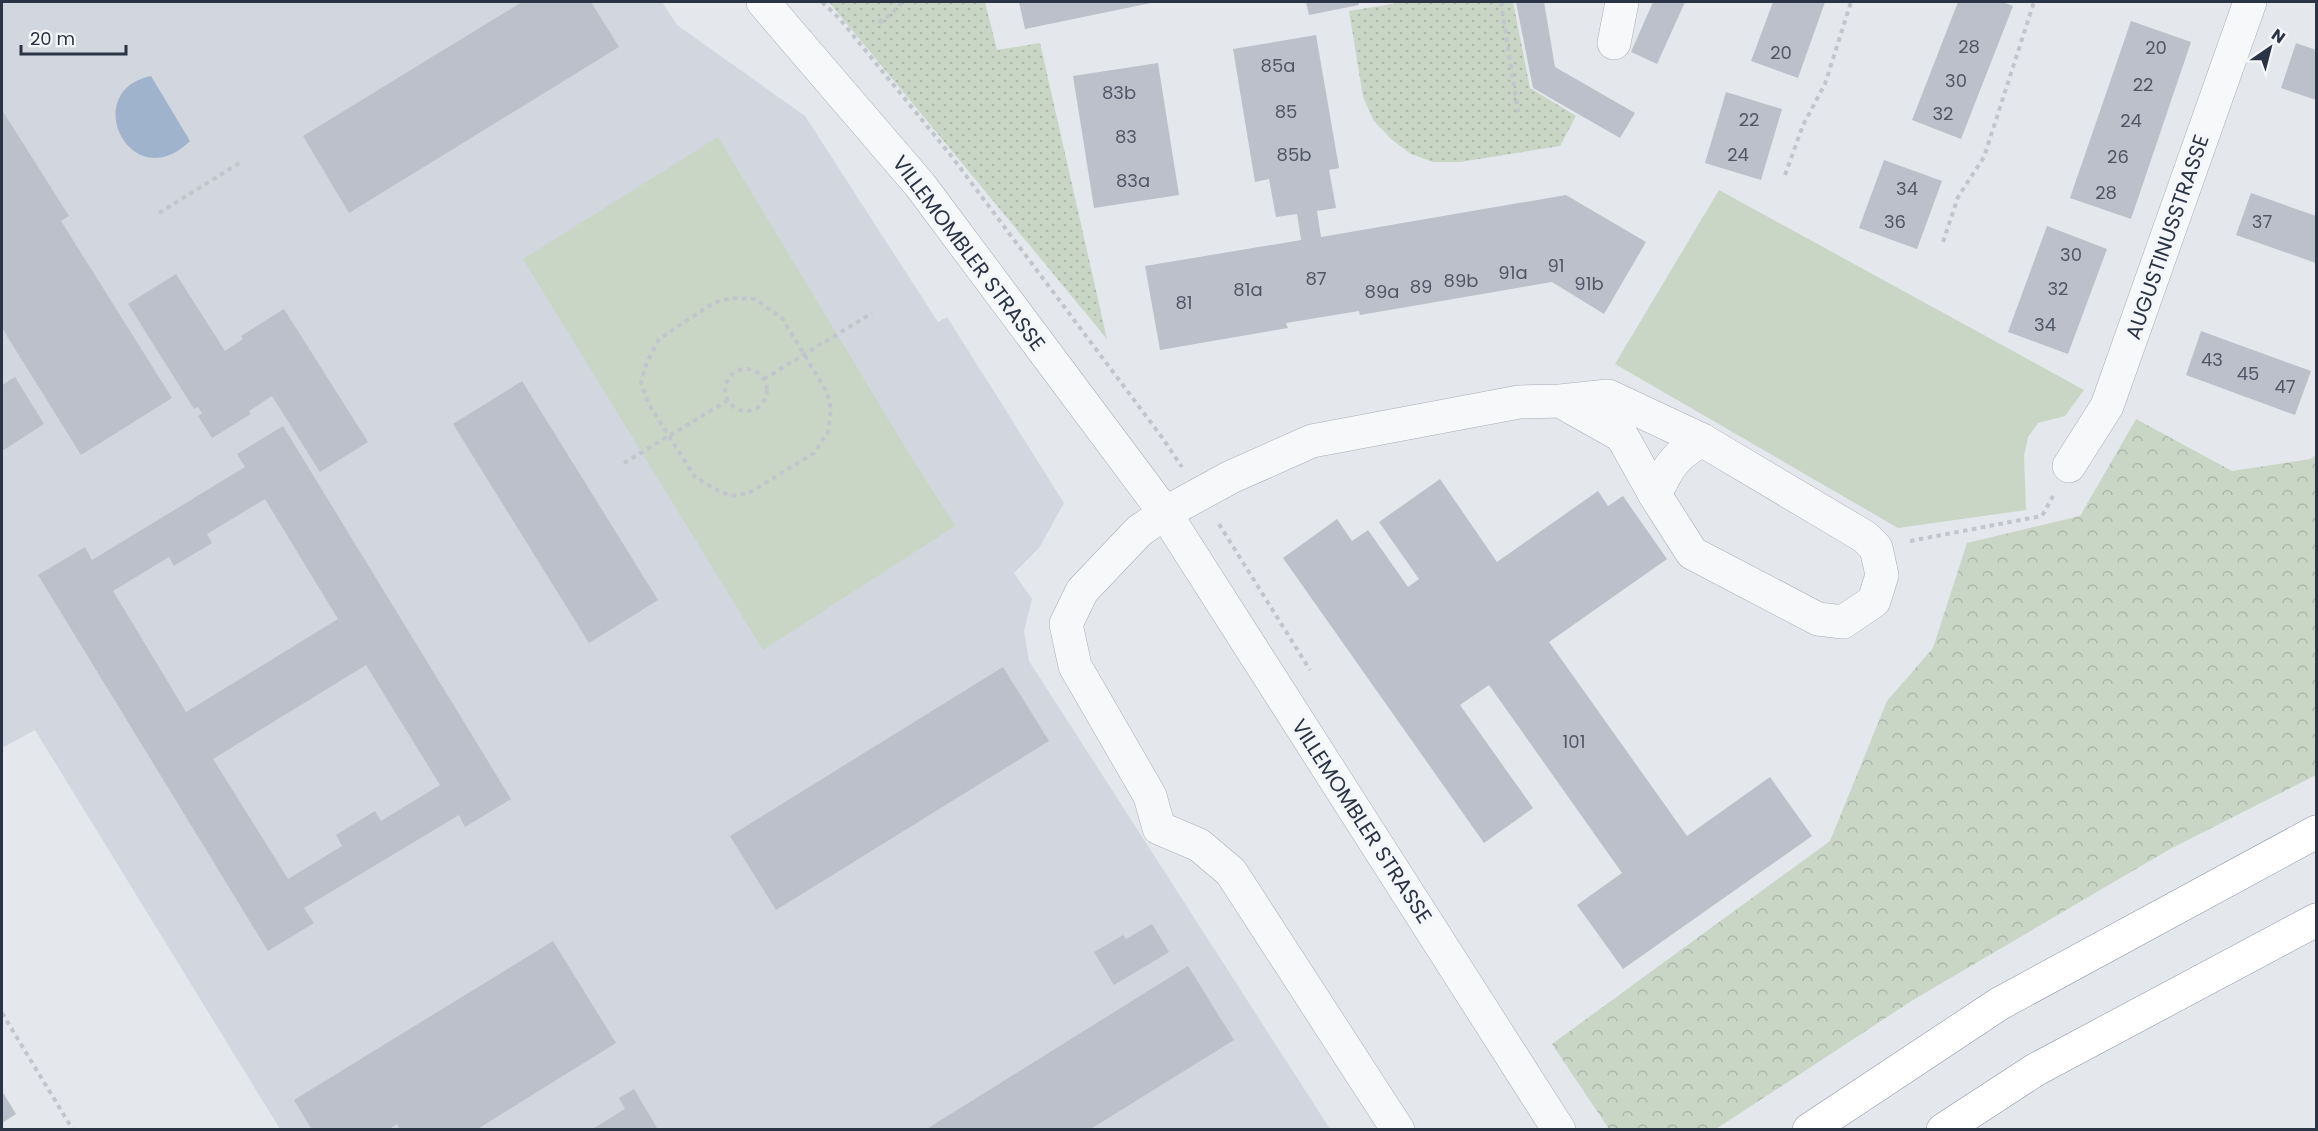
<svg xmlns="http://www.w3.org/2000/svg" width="2318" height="1131" font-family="Poppins,sans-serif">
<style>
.built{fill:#d2d6de}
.grass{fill:#c9d6c5}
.forest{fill:url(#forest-crowns)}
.park{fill:url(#park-dots)}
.water{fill:#9fb4cc}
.building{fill:#bbc0ca;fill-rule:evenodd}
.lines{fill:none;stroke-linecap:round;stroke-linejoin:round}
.minor-casing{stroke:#a9aeb7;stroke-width:34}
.highway-casing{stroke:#8b94a3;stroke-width:34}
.path{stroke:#c2c5cb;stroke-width:4;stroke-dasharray:4.5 4.5;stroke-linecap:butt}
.minor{stroke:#f7f8fa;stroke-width:33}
.highway{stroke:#fff;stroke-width:33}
.labels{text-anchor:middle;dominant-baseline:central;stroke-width:6;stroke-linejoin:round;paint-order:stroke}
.number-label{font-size:18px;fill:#4f5766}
.street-label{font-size:21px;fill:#2b3445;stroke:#f4f6f9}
</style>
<defs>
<pattern id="forest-crowns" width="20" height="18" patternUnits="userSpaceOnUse" patternTransform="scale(1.5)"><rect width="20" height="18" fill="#c9d6c5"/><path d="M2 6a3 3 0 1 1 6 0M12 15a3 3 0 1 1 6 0" fill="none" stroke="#adb8ab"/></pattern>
<pattern id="park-dots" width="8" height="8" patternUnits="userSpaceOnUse" patternTransform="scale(1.5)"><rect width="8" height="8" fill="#c9d6c5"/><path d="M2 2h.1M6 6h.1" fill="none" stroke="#adb8ab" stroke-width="1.8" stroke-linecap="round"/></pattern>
</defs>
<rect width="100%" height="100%" fill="#e4e7ec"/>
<!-- built -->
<path class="built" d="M2 2H662L677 25 805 116 938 322 947 317 1064 503 1039 548 1014 573 1032 599 1024 631 1029 661 1330 1129H280L35 730 2 748Z"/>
<!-- grass -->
<g class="grass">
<path d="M718 137 905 447 955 526 763 650 523 259Z"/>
<path d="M1719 190 2084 390 2065 416 2038 423 2028 437 2024 456 2026 510 1898 528 1615 364Z"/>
</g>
<!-- forest -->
<path class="forest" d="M2136 419 2232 471 2310 459 2316 455V775L2170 849 1913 1000 1716 1129H1609L1552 1044 1830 841 1887 701 1933 648 1967 543 2080 516Z"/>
<!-- park -->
<g class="park">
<path d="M829 2H985L997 50 1040 43 1107 339Z"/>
<path d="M1404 2H1513L1530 88 1576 116 1560 146 1460 162H1433L1411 154 1391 139 1374 121 1363 97 1349 11Z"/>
</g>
<!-- water -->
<path class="water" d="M151 76 190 141C131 199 78 91 151 76Z"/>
<!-- building -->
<g class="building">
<path d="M522 2H591L619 47 349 213 303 136Z"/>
<path d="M1019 2H1151V3L1025 29Z"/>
<path d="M1306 2H1358L1359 5 1309 15Z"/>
<path d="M1516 2H1544L1555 67 1635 113 1620 138 1533 88Z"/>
<path d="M1653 2H1685L1657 64 1631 52Z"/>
<path d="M1773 2H1825L1798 78 1751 61Z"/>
<path d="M1958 2H2002L2013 6 1961 139 1912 120Z"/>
<path d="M2131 21 2191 42 2131 219 2070 198Z"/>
<path d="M1316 35 1339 168 1329 170 1336 208 1317 211 1321 237 1566 195 1646 242 1604 314 1552 282 1360 315 1359 311 1286 323 1288 328 1160 350 1145 266 1301 240 1297 214 1276 217 1269 179 1255 182 1233 49Z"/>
<path d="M2296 43 2316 50V100L2281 88Z"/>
<path d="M1158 63 1179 195 1094 208 1073 76Z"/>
<path d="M1726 92 1782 109 1761 180 1705 163Z"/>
<path d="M2 110 69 216 61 221 172 398 81 455 2 328Z"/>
<path d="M1884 160 1942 181 1917 249 1859 228Z"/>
<path d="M2251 193 2316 216V263L2236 235Z"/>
<path d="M2047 226 2107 249 2068 354 2008 332Z"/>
<path d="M176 274 225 351 243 339 241 336 284 309 368 442 320 472 272 396 249 411 251 414 212 438 198 416 202 413 198 407 194 409 128 304Z"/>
<path d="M2201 331 2311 371 2295 415 2186 375Z"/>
<path d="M15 377 44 424 2 451V385Z"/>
<path d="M522 381 658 600 589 643 453 424Z"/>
<path d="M283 426 511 799 465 827 459 815 304 908 314 923 268 951 38 575 85 547 92 560 245 467 237 454ZM265 499 338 619 186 712 113 591 169 557 174 566 212 543 207 534ZM366 665 440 785 381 821 375 811 336 835 342 846 288 879 213 759Z"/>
<path d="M1440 479 1497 562 1598 491 1608 506 1623 496 1667 559 1549 642 1687 836 1770 777 1812 836 1623 969 1577 905 1622 873 1489 685 1460 705 1533 808 1484 843 1283 558 1337 519 1352 541 1368 530 1408 587 1419 579 1379 522Z"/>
<path d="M1003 667 1049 741 776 910 730 836Z"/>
<path d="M1152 924 1169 952 1114 985 1094 952 1123 935 1126 939Z"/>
<path d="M553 941 616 1043 476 1130H400L397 1124 388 1130H312L294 1100Z"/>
<path d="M1188 966 1234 1040 1089 1130H925Z"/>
<path d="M634 1089 657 1128 654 1130H591L625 1109 619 1098Z"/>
<path d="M2 1091 16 1114 2 1123Z"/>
</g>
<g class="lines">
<!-- minor casing -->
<g class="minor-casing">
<g id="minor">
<path d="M763 2 920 185 1165 513 1559 1130"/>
<path d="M1614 43 1622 2"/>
<path d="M2069 466 2107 406 2250 2"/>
<path d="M1655 495C1668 467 1675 455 1702 440"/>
<path d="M1398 1130 1231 872 1199 845 1159 828 1150 796 1075 666 1066 624 1082 591 1139 531 1165 513 1231 477 1312 441 1519 402 1560 401 1608 396 1702 440 1865 537 1876 548 1882 575 1874 601 1843 622 1818 619 1692 553 1655 495 1622 436 1560 401"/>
</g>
</g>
<!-- highway casing -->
<g class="highway-casing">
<g id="highway">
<path d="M1809 1130 1999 1004 2316 832"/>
<path d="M1943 1130 2035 1070 2316 920"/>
</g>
</g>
<!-- path -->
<g class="path">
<path d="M822 2 839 18 949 153 1161 436 1182 467"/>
<path d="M1501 2 1518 112"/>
<path d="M879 23 900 6V2"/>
<path d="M1785 175 1803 125 1825 84 1851 2"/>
<path d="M159 213 241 162"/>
<path d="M1943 242 1958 197 1984 157 2034 2"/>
<path d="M733 298 755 299 782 318 827 392 831 409 828 432 814 453 749 493 731 496 713 488 695 477 648 403 641 382 647 362 659 339 715 302Z"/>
<circle cx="746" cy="390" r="21"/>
<path d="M764 379 872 313"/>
<path d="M624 463 727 401"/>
<path d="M1219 524 1310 670"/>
<path d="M1910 541 2042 516 2053 496"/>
<path d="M2 1013 73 1130"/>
</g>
<!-- minor -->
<use href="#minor" class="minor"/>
<!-- highway -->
<use href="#highway" class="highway"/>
</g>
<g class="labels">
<!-- number labels -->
<g class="number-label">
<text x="1969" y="46">28</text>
<text x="2156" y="47">20</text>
<text x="1781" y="52">20</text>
<text x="1278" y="65">85a</text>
<text x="1956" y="80">30</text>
<text x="2143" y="84">22</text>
<text x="1119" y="92">83b</text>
<text x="1286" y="111">85</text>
<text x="1943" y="113">32</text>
<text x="1749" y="119">22</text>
<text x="2131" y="120">24</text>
<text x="1126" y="136">83</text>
<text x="1294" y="154">85b</text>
<text x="1738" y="154">24</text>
<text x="2118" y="156">26</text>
<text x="1133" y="180">83a</text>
<text x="1907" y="188">34</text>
<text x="2106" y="192">28</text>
<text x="1895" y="221">36</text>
<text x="2262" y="221">37</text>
<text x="2071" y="254">30</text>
<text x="1556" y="265">91</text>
<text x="1513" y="272">91a</text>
<text x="1316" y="278">87</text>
<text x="1461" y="280">89b</text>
<text x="1589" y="283">91b</text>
<text x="1421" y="286">89</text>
<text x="2058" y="288">32</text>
<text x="1248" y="289">81a</text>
<text x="1382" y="291">89a</text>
<text x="1184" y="302">81</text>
<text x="2045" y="324">34</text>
<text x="2212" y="359">43</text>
<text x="2248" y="373">45</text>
<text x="2285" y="386">47</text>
<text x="1574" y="741">101</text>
</g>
<!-- street labels -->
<g class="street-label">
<text transform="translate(2167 237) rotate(-71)">AUGUSTINUSSTRASSE</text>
<text transform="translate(969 253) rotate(53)">VILLEMOMBLER STRASSE</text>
<text transform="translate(1362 821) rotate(57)">VILLEMOMBLER STRASSE</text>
</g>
</g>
<!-- border -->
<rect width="2318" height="1131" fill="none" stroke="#2b3445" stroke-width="6"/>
<!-- north arrow -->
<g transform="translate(2270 48) rotate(35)" stroke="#f4f6f9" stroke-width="4.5" paint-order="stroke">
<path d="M0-4.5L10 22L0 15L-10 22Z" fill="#2b3445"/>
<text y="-9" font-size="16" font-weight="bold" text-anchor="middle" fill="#2b3445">N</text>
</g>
<!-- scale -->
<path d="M21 45v9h105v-9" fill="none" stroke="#2b3445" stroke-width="3"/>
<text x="30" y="45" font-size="18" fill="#2b3445" stroke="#f4f6f9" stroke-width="4.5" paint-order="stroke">20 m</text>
</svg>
